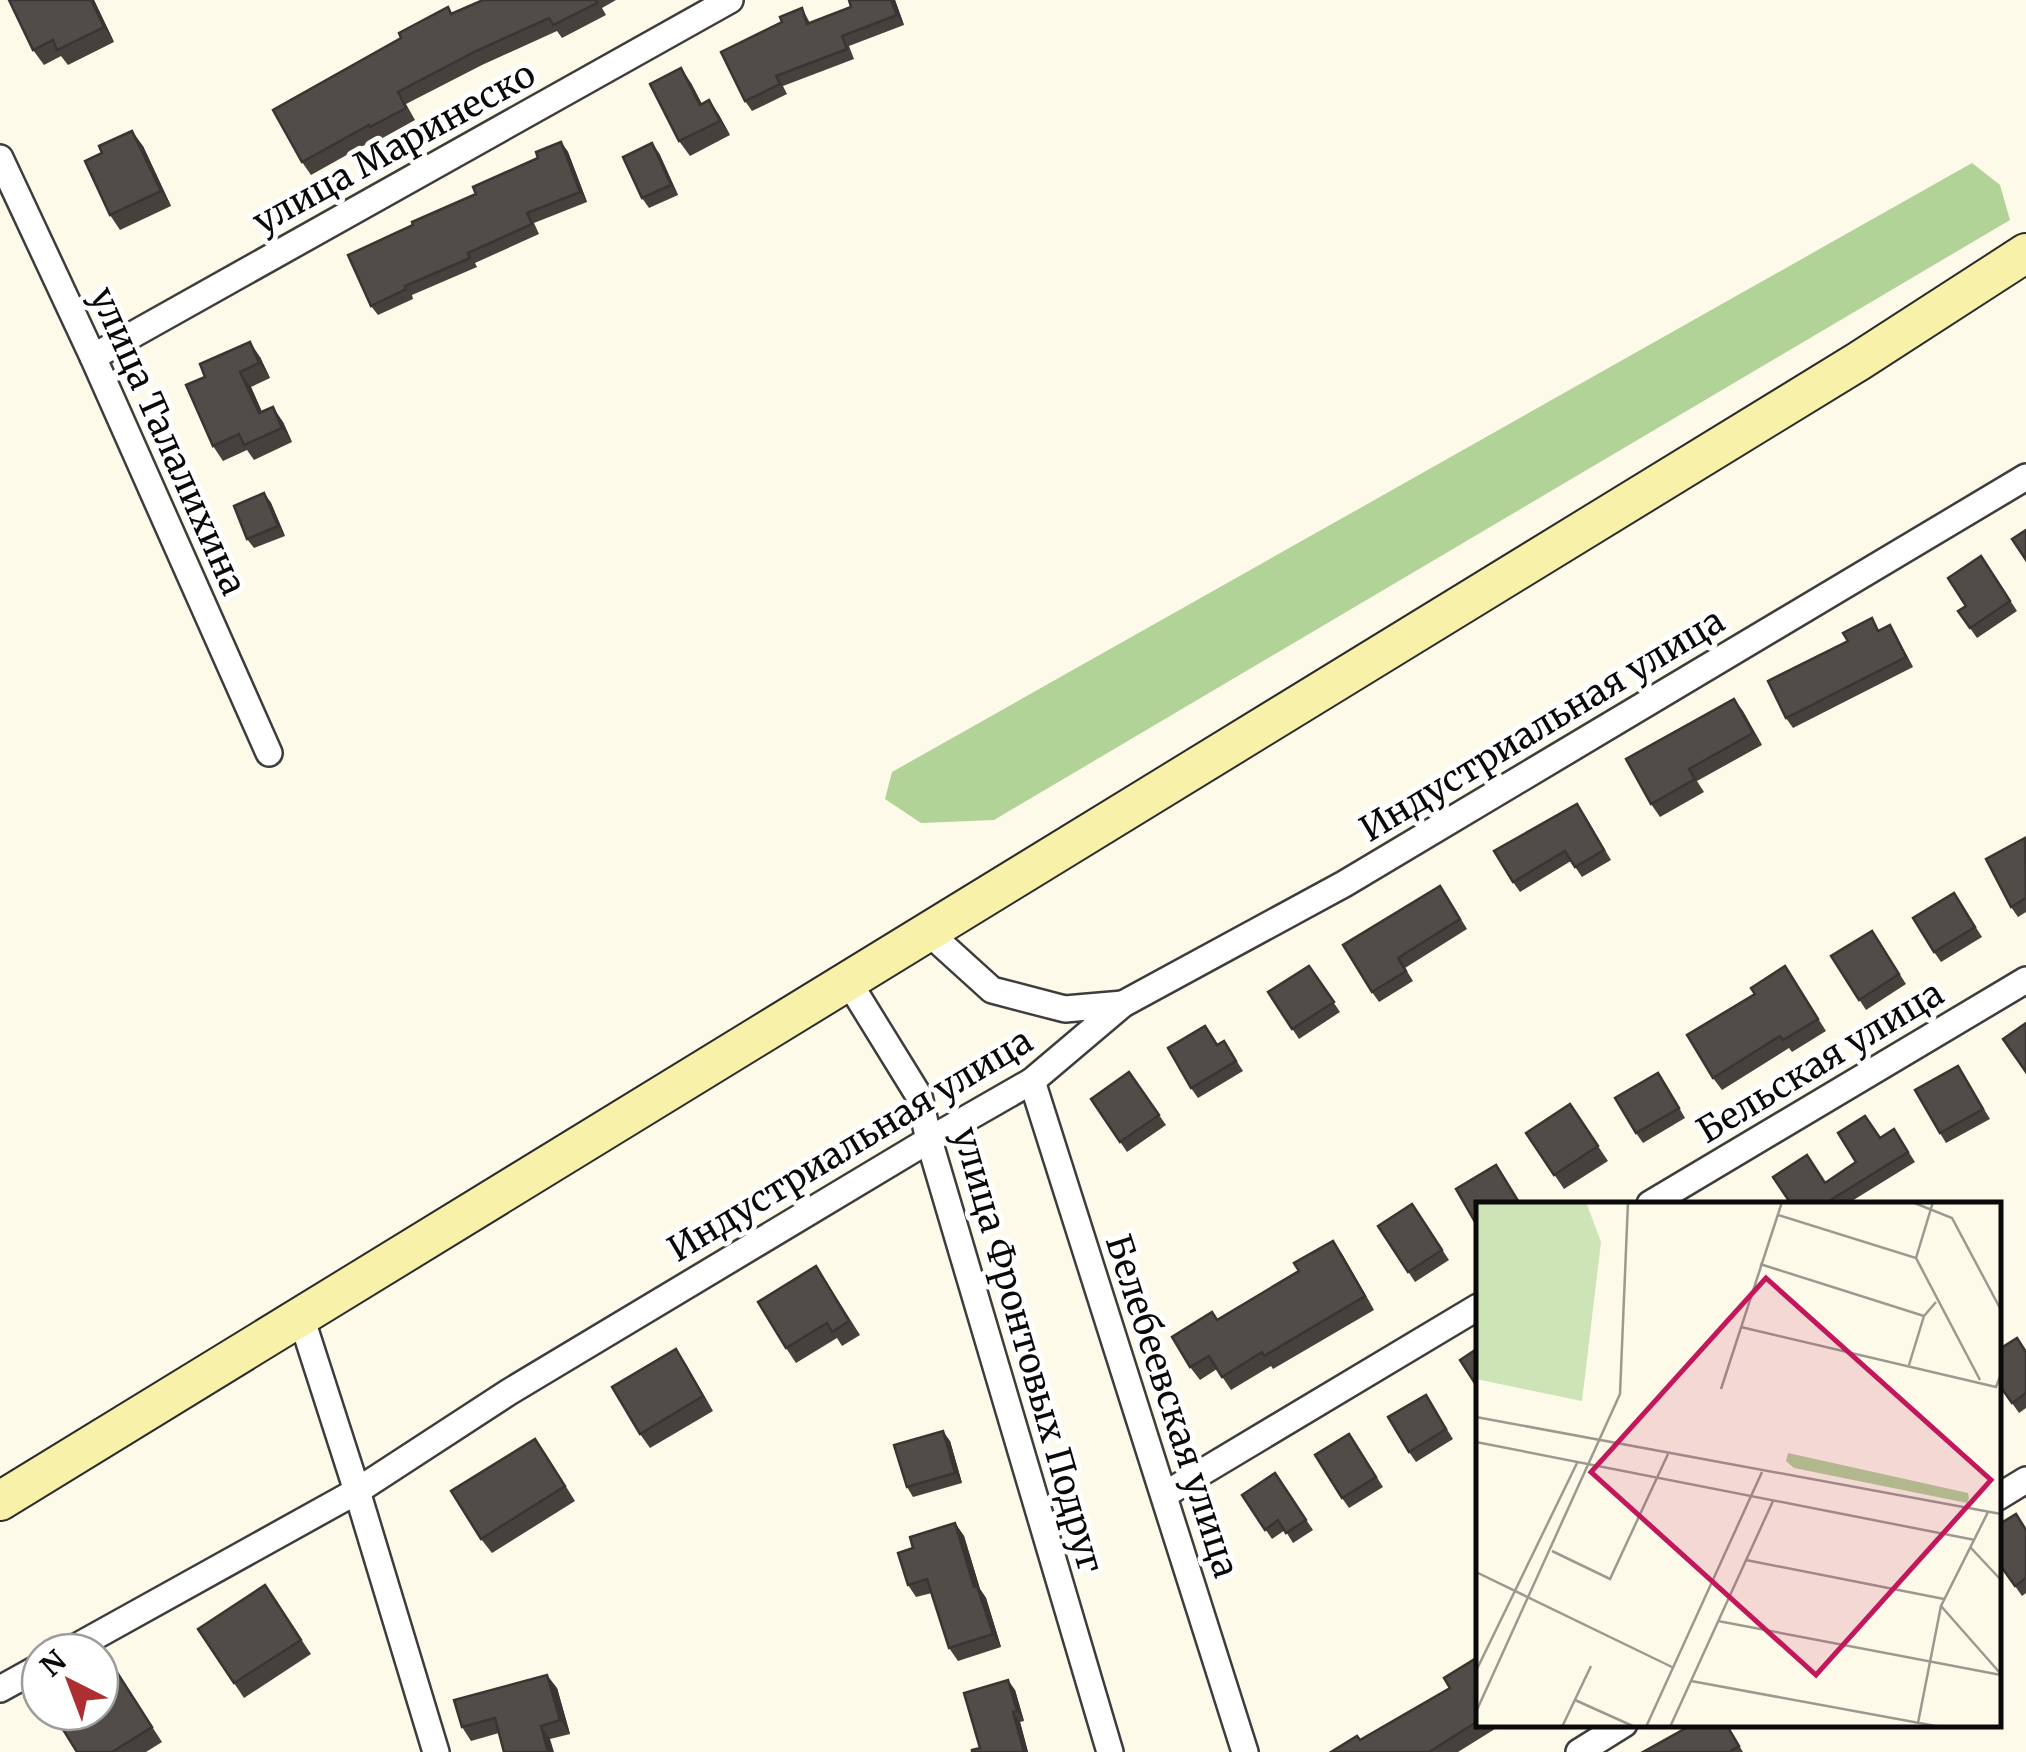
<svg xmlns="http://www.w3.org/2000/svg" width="2026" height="1752" font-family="Merriweather,serif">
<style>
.forest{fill:#b1d397}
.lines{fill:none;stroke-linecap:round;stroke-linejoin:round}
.street-casing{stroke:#3d3d3d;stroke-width:30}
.secondary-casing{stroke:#2c2c2c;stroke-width:42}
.street{stroke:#fff;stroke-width:25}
.secondary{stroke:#f8f1a9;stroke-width:38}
.wall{fill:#47413e}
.shaded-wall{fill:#393532}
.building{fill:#524c48;stroke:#393532;stroke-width:2.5}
.labels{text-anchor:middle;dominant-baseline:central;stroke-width:10;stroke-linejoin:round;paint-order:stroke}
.street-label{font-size:35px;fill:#0a0a0a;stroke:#fff}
.inset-road{fill:none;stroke:#9c9a90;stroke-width:2.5}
.view{fill:#c2185b;fill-opacity:0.15;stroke:#c2185b;stroke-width:5}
.inset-edge{fill:none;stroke:#0a0a0a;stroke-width:5}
</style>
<rect width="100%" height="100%" fill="#fdfae9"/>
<!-- forest -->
<path class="forest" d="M1972 163 2000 185 2010 220 994 820 921 823 885 799 892 772Z"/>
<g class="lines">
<!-- street casing -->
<g class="street-casing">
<g id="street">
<path d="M0 158 93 357 269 753"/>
<path d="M93 357 730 0"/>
<path d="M928 932 992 990 1065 1009 1123 1004"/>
<path d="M848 981 919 1096 929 1140 1110 1752"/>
<path d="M1032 1081 1245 1752"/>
<path d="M1650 1204 2026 980"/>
<path d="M301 1317 357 1491 436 1752"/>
<path d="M1164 1495 1478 1307"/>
<path d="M1998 1497 2026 1480"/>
<path d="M67 1652 357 1491 509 1392 929 1140 1032 1081 1123 1004 1344 884 2026 477"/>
<path d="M0 1689 40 1667"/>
<path d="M1579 1752 1624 1724"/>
</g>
</g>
<!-- secondary casing -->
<g class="secondary-casing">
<path id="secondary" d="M0 1501 1859 361 2026 253"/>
</g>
<!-- street -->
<use href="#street" class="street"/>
<!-- secondary -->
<use href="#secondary" class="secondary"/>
</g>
<!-- wall -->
<g class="wall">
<path d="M94 0 114 42 68 65 61 56 44 65 33 50Z"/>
<path d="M483 0H616L602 8 606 15 562 38 557 31 482 65 406 104 415 120 379 140 377 138 311 175 302 162 448 7 452 14Z"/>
<path d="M849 0H895L904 25 849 46 854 59 783 86 787 94 752 111 745 101 782 22 802 8 810 23 851 7Z"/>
<path d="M691 83 702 104 709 100 719 115 730 135 690 156 679 141Z"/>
<path d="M561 142 568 152 587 202 534 223 539 234 475 263 477 267 412 295 413 299 378 315 371 306 476 194 538 158Z"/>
<path d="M143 146 171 206 120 230 110 215 102 153Z"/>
<path d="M659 153 678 195 649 208 642 198Z"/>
<path d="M260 357 270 378 251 387 262 412 283 422 292 442 254 460 247 450 223 461 213 446 186 385Z"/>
<path d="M264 493 271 503 285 536 254 548 247 539Z"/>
<path d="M1981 556 2017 611 1977 638 1958 611 1966 606Z"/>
<path d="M1890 625 1913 667 1793 728 1786 718Z"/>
<path d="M1734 699 1762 745 1697 781 1704 792 1660 817 1651 804Z"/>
<path d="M1584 814 1611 860 1582 877 1571 861 1520 892 1513 882Z"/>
<path d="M2026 839V912L2018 917 2011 907Z"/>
<path d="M1954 893 1982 937 1941 962 1934 952Z"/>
<path d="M1447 896 1467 929 1405 968 1413 981 1379 1002 1372 992Z"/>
<path d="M1872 931 1906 984 1866 1010 1831 956Z"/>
<path d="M1309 966 1340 1012 1299 1039 1268 992Z"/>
<path d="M1785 966 1826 1031 1792 1052 1789 1048 1722 1090 1713 1078 1755 994Z"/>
<path d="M1224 1041 1243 1071 1198 1098 1191 1088 1218 1045Z"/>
<path d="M1958 1066 1990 1119 1946 1143 1940 1133Z"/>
<path d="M1129 1072 1166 1125 1127 1152 1091 1099Z"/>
<path d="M1665 1083 1685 1118 1643 1143 1636 1133Z"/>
<path d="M1570 1104 1608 1161 1564 1189 1526 1133Z"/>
<path d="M1894 1129 1915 1162 1847 1204H1791L1856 1162Z"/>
<path d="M1412 1204 1449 1260 1415 1282 1378 1226Z"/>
<path d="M1342 1254 1374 1310 1273 1369 1271 1366 1231 1390 1217 1369 1200 1380 1190 1367 1218 1320Z"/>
<path d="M826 1281 860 1335 842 1346 837 1338 796 1363 786 1348Z"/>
<path d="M676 1349 713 1411 650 1448 640 1434Z"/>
<path d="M2026 1352V1408L2019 1413 1998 1383Z"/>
<path d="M1426 1395 1453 1439 1416 1462 1409 1452Z"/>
<path d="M950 1441 962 1483 913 1497 907 1487Z"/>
<path d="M1356 1444 1383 1487 1349 1508 1342 1498Z"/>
<path d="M545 1453 575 1501 492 1553 481 1539Z"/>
<path d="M1275 1473 1313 1530 1293 1543 1285 1530 1272 1539 1242 1495Z"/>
<path d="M955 1523 964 1536 980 1589 986 1598 1001 1647 958 1661 949 1648 932 1593 916 1597 908 1585 913 1548Z"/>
<path d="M2026 1529V1593L2022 1596 1998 1562Z"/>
<path d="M265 1585 311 1654 244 1698 198 1629Z"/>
<path d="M1478 1657V1724H1503L1458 1752H1331L1360 1740 1450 1688Z"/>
<path d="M118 1674 162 1742 146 1752H77Z"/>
<path d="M557 1688 570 1734 550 1739 499 1733 471 1741 462 1727Z"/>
<path d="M1015 1690 1024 1721 1020 1722 1028 1752H972L980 1748Z"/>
<path d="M1726 1724 1743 1752H1643Z"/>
</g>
<!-- shaded-wall -->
<g class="shaded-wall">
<path d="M91 0H94L114 42 104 27Z"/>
<path d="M891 0H895L904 25 897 15Z"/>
<path d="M681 68 691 83 710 120 700 105Z"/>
<path d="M709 100 719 115 730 135 720 121Z"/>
<path d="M132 131 143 146 171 206 161 191Z"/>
<path d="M561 142 568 152 587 202 580 192Z"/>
<path d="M652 143 659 153 678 195 671 185Z"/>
<path d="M250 342 260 357 270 378 259 363Z"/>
<path d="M240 372 251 387 269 428 259 413Z"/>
<path d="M273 407 283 422 292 442 282 428Z"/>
<path d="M264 493 271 503 285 536 278 526Z"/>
<path d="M1890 625 1896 635 1913 667 1906 657Z"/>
<path d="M1734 699 1743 711 1762 745 1753 733Z"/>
<path d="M1333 1241 1342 1254 1374 1310 1365 1296Z"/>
<path d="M676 1349 686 1364 713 1411 703 1396Z"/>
<path d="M943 1431 950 1441 962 1483 955 1473Z"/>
<path d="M955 1523 964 1536 980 1589 986 1598 1001 1647 993 1634 974 1587Z"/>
<path d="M547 1675 557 1688 570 1734 560 1720Z"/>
<path d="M1008 1680 1015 1690 1024 1721 1017 1711Z"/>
<path d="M1013 1712 1020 1722 1028 1752H1024Z"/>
<path d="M541 1726 550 1739 554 1752H548Z"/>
</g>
<!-- building -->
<g class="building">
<path d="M9 0H91L104 27 57 50 53 40 33 50Z"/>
<path d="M483 0H596L597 3 553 25 549 18 474 52 398 92 406 108 370 127 369 125 302 162 273 110 401 38 399 33 448 7 451 14Z"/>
<path d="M849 0H891L897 15 842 36 847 49 776 76 780 84 745 101 721 52 782 22 780 17 802 8 807 24 851 7Z"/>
<path d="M681 68 700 105 709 100 720 121 679 141 650 84Z"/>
<path d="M132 131 161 191 110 215 85 161 102 153 99 146Z"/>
<path d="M561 142 580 192 527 213 532 224 468 253 470 258 405 286 406 289 371 306 348 255 413 225 412 222 476 194 473 187 538 158 536 152Z"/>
<path d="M652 143 671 185 642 198 623 157Z"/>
<path d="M250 342 259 363 240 372 259 413 273 407 282 428 244 445 239 434 213 446 186 385 205 377 200 364Z"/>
<path d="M264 493 278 526 247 539 234 506Z"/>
<path d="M2026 530V560L2012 539Z"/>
<path d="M1981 556 2010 601 1970 628 1958 611 1966 606 1948 578Z"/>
<path d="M1872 618 1878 631 1890 625 1906 657 1786 718 1768 681 1848 641 1843 633Z"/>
<path d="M1734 699 1753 733 1689 769 1695 779 1651 804 1626 759Z"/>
<path d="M1577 804 1604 850 1575 867 1565 851 1513 882 1494 851Z"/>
<path d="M2025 838 2026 898 2011 907 1986 859Z"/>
<path d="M1440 886 1460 919 1398 958 1406 971 1372 992 1343 945Z"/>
<path d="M1954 893 1975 927 1934 952 1913 918Z"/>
<path d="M1872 931 1899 974 1859 1000 1831 956Z"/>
<path d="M1309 966 1334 1002 1292 1029 1268 992Z"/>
<path d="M1785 966 1818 1019 1783 1040 1780 1036 1713 1078 1687 1035 1755 994 1751 988Z"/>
<path d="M2026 1023V1072L2003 1039Z"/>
<path d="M1205 1026 1217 1045 1224 1041 1236 1061 1191 1088 1168 1048Z"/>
<path d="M1958 1066 1983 1109 1940 1133 1915 1090Z"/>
<path d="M1129 1072 1159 1115 1120 1142 1091 1099Z"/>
<path d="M1658 1073 1679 1108 1636 1133 1615 1098Z"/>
<path d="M1570 1104 1598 1146 1554 1175 1526 1133Z"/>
<path d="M1865 1116 1880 1138 1894 1129 1908 1152 1824 1204H1791L1773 1177 1807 1155 1825 1183 1856 1162 1838 1133Z"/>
<path d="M1496 1165 1520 1204H1478V1227L1456 1189Z"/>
<path d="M1412 1204 1442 1250 1408 1272 1378 1226Z"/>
<path d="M1333 1241 1365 1296 1264 1356 1262 1352 1222 1377 1209 1356 1190 1367 1172 1337 1212 1312 1217 1320 1299 1271 1294 1263Z"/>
<path d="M816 1266 849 1321 832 1332 827 1323 786 1348 758 1302Z"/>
<path d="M2017 1338 2026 1352V1393L2012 1403 1998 1383V1350Z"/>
<path d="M1478 1348V1388L1460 1360Z"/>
<path d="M676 1349 703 1396 640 1434 612 1387Z"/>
<path d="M1426 1395 1446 1429 1409 1452 1388 1417Z"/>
<path d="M943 1431 955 1473 907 1487 894 1445Z"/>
<path d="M1349 1434 1376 1477 1342 1498 1315 1455Z"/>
<path d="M535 1439 565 1486 481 1539 451 1491Z"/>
<path d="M1275 1473 1306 1520 1286 1533 1278 1520 1265 1530 1242 1495Z"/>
<path d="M2016 1514 2026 1530V1578L2015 1586 1998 1562V1525Z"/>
<path d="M955 1523 974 1587 977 1586 993 1634 949 1648 927 1579 908 1585 898 1553 913 1548 910 1537Z"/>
<path d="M265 1585 301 1640 234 1683 198 1629Z"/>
<path d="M1478 1657V1721L1429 1752H1331L1357 1736 1360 1740 1450 1688 1444 1678Z"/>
<path d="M118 1674 152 1727 112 1752H77L54 1715 59 1712H100V1686Z"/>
<path d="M547 1675 560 1720 541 1726 548 1752H504L495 1718 462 1727 454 1700Z"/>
<path d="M1008 1680 1017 1711 1013 1712 1024 1752H972V1750L980 1748 964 1693Z"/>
<path d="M1687 1724H1726L1739 1746 1729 1752H1643L1686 1728 1684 1726Z"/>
</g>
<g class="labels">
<!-- street labels -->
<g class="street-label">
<text transform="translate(394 148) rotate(-29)">улица Маринеско</text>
<text transform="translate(168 441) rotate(66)">улица Талалихина</text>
<text transform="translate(1542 725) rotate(-31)">Индустриальная улица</text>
<text transform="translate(1820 1062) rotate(-31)">Бельская улица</text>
<text transform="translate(850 1145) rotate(-31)">Индустриальная улица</text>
<text transform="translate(1028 1350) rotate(74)">улица Фронтовых Подруг</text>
<text transform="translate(1172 1406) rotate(72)">Белебеевская улица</text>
</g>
</g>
<!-- overview -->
<g transform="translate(1476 1202)">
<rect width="525" height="525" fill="#fdfae9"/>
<path d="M0 0H110L125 40 106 199 0 177Z" fill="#cde4b7"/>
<path d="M312 251 492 291 493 296 491 301 318 266 310 259Z" fill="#b1d397"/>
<path class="inset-road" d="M436 0 476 16 525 108M302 13 440 56 504 178M440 56 457 0M284 62 448 114M265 125 520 185 525 172M433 163 448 114 460 100M245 187 306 0M0 215 525 312M0 240 499 338M495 346 525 378M76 349 134 377 192 252M270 358 468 397M0 370 198 466M465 404 524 471M242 419 525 473M0 469 102 259M215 479 465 525M99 498 159 525M0 510 144 192 152 0M442 521 465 404 512 310M86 525 115 464M170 525 286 270M194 525 297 299"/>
<path class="view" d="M290 76 515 278 340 473 115 270Z"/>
<rect width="525" height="525" class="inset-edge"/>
</g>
<!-- north arrow -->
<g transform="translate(70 1682) rotate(318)"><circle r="48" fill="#ffffff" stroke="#9d9d9d" stroke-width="2.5"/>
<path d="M0-8L18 38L0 25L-18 38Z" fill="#ae2f32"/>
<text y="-15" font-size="28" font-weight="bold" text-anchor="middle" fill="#0a0a0a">N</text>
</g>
</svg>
